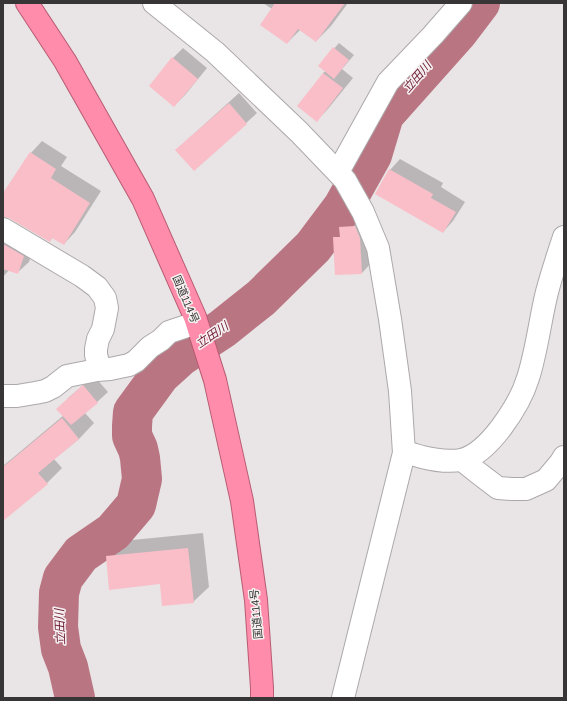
<svg xmlns="http://www.w3.org/2000/svg" width="567" height="701" font-family="Helvetica,'Noto Sans JP',sans-serif">
<style>
.shadow{fill:#0003}
.lines{fill:none;stroke-linecap:round;stroke-linejoin:round}
.river{stroke:#ba7583;stroke-width:40}
.building{fill:#fabec8}
.minor-casing{stroke:#ada9aa;stroke-width:24}
.trunk-casing{stroke:#b85b73;stroke-width:24}
.minor{stroke:#fff;stroke-width:22}
.trunk{stroke:#fe8caa;stroke-width:22}
.labels{text-anchor:middle;dominant-baseline:central;stroke-width:3;stroke-linejoin:round;paint-order:stroke}
.street-label{font-size:11px;fill:#373535;stroke:#f6f2f2}
.water-label{font-size:12px;font-style:italic;fill:#6c1832;stroke:#f6f2f2}
</style>
<rect width="100%" height="100%" fill="#e9e4e5"/>
<!-- shadow -->
<g class="shadow">
<path d="M263 3H348L331 26 316 41 300 30 287 43 272 9Z"/>
<path d="M339 43 354 55 342 69 353 78 327 110 317 120 323 73 326 71 319 66Z"/>
<path d="M183 48 207 68 185 95 174 106 173 58Z"/>
<path d="M239 93 257 113 194 170 187 140Z"/>
<path d="M42 141 67 157 61 166 101 191 75 232 64 244 53 237 50 241 9 217 3 216V195L31 153Z"/>
<path d="M400 159 443 183 441 187 465 202 453 221 443 232 376 193 390 170Z"/>
<path d="M366 216 372 262 362 273 334 237 340 230V227L351 217Z"/>
<path d="M3 222 35 244 29 262 17 273 9 270 3 277Z"/>
<path d="M94 376 108 392 85 413 94 423 79 439 54 459 62 468 47 483 3 512V466L64 415 68 398Z"/>
<path d="M203 533 209 587 193 602 161 583 107 556 122 541Z"/>
</g>
<g class="lines">
<!-- river -->
<path class="river" d="M75 698 68 667 61 649 58 627 59 593 63 578 81 554 113 532 136 505 142 479 140 458 138 449 132 436V426L133 412 160 375 181 356 222 329 261 298 313 247 343 207 372 155 384 115 458 32 480 3"/>
</g>
<!-- building -->
<g class="building">
<path d="M275 3H345L316 42 298 29 287 44 260 25Z"/>
<path d="M333 47 349 60 334 79 318 66Z"/>
<path d="M172 57 198 79 174 107 149 86Z"/>
<path d="M323 73 343 88 317 122 297 106Z"/>
<path d="M229 103 247 124 194 171 175 150Z"/>
<path d="M30 152 56 169 51 178 90 203 64 245 52 238 50 242 9 218 3 217V193Z"/>
<path d="M389 169 433 194 431 198 456 212 443 233 375 194Z"/>
<path d="M355 226 360 238 362 274 335 275 333 237H340L339 227Z"/>
<path d="M3 244 24 256 18 274 3 269Z"/>
<path d="M83 385 98 403 71 425 56 409Z"/>
<path d="M62 418 79 439 38 473 48 484 3 521V467Z"/>
<path d="M188 548 194 603 162 606 160 584 109 590 106 556Z"/>
</g>
<g class="lines">
<!-- minor casing -->
<g class="minor-casing">
<g id="minor">
<path d="M154 3 215 52 299 132 345 180 363 212 378 248 390 319 400 391 404 453 343 698"/>
<path d="M338 172 388 82 433 35 461 3"/>
<path d="M3 229 82 276 97 287 105 298 107 308 103 329 98 339 96 349V355L100 369"/>
<path d="M3 396H17L35 393 45 391 53 387 67 376 97 370 110 369 129 365 136 361 150 347 161 340 169 332 196 323"/>
<path d="M404 453C411 453 415 455 422 457 434 460 448 462 461 460 489 454 520 404 528 378 537 350 540 320 547 292 552 273 558 255 564 237"/>
<path d="M462 460 477 472 498 488 512 489H526L546 480 561 462 564 457"/>
</g>
</g>
<!-- trunk casing -->
<g class="trunk-casing">
<path id="trunk" d="M27 3 65 61 143 199 195 317 215 380 242 501 256 600 262 688V698"/>
</g>
<!-- minor -->
<use href="#minor" class="minor"/>
<!-- trunk -->
<use href="#trunk" class="trunk"/>
</g>
<g class="labels">
<!-- street labels -->
<g class="street-label">
<text transform="translate(186 299) rotate(67)">国道114号</text>
<text transform="translate(256 614) rotate(-95)">国道114号</text>
</g>
<!-- water labels -->
<g class="water-label">
<text transform="translate(417 77) rotate(-49)">立田川</text>
<text transform="translate(212 335) rotate(-34)">立田川</text>
<text transform="translate(60 627) rotate(-92)">立田川</text>
</g>
</g>
<!-- border -->
<rect width="567" height="701" fill="none" stroke="#373535" stroke-width="8"/>
</svg>
